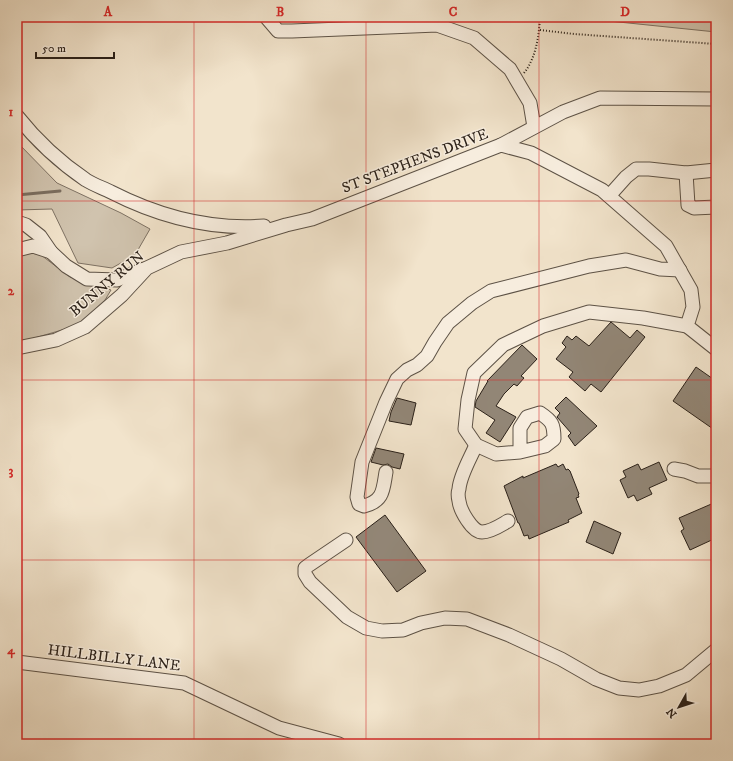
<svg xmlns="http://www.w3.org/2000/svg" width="733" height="761" font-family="'IM FELL DW Pica',serif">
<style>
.green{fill:#d0c3ae;stroke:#7e7264}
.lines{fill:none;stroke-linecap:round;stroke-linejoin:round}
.stream{stroke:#7a6e60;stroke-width:3}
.building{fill:#928676;stroke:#2b2119}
.minor-casing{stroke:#5d5246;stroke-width:15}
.path{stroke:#2b2119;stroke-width:2;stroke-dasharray:1 2;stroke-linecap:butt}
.minor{stroke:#f7edde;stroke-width:13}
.grid{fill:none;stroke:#d62828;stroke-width:1;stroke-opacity:0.55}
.labels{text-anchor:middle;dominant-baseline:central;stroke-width:3;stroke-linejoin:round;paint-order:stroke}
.street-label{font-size:15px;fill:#2b2119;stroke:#f7edde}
.neatline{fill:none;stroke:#d62828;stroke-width:1.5}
.grid-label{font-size:13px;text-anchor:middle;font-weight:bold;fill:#d62828}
</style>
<rect width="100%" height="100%" fill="#f2e4cc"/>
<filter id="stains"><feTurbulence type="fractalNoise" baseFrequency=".005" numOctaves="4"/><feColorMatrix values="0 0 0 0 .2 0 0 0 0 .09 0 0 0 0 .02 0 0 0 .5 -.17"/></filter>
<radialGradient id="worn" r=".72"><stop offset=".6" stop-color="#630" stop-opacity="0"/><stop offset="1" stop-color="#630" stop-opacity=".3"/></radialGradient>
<!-- green -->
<g class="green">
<path d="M570 17H716V32Z"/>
<path d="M17 142 57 183 121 213 150 229 135 255 112 268 78 263 52 209 17 210Z"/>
<path d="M26 252 41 255 70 277 111 290 105 300 79 325 31 339 17 341V259Z"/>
</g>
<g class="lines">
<!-- stream -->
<path class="stream" d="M17 195 60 191"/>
</g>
<!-- building -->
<g class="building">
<path d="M611 322 630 338 637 330 645 337 601 392 591 384 585 391 569 377 573 372 556 359 566 347 562 343 567 336 572 340 576 336 589 346Z"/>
<path d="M522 345 537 359 521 376 524 378 517 386 514 384 504 394 496 406 516 417 500 442 486 433 495 420 475 407 476 401 488 381H487Z"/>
<path d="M696 367 716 381V431L673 401Z"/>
<path d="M566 397 597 426 575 446 568 436 571 433 557 417 560 413 555 408Z"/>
<path d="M397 398 416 403 411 425 389 421 391 412Z"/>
<path d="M376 448 404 454 400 469 392 467 388 464 383 465 371 462Z"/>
<path d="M659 462 667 480 649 488 652 494 637 501 634 495 628 498 620 480 626 477 623 471 638 464 641 470Z"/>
<path d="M556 464 558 467 563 464 566 470 568 469 570 471 579 494 578 495 579 497 576 498 582 513 568 520 569 522 529 539 528 535 524 536 519 523H518L504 486 523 476V478Z"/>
<path d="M716 502V538L690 550 681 531 684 529 679 518Z"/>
<path d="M385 515 426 571 397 592 356 537Z"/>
<path d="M594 521 621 533 613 554 586 542Z"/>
</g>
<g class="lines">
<!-- minor casing -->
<g class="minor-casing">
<g id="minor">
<path d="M266 17 278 31H292L437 25 474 38 510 69 530 103 534 127"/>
<path d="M17 116C36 140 61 163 86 180 94 185 103 188 111 192 158 216 211 230 264 226"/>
<path d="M501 145 563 112 600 98 716 99"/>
<path d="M686 173 688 205 694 208 716 207"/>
<path d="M609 196 626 177 636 169H649L686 173 716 170"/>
<path d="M17 222 26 225 40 236 51 252 66 266 87 279 117 280 144 269"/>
<path d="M17 250 33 246 51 252"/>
<path d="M17 348 56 340 85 327 122 295 147 268 181 252 227 243 286 225 312 219 501 145 531 153 602 190 666 246 691 290 693 307 687 326 716 349"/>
<path d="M476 445C471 457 460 475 459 489 458 492 458 497 459 501 460 510 472 532 482 532 491 532 501 525 508 521"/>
<path d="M520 452V428L527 417 540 413C552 421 554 424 554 439L545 446 520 452 496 454 476 445 465 429 468 400 474 373 503 345 543 326 589 312 643 318 687 326"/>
<path d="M674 469 685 471 698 476H716"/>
<path d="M386 472C383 489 384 501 364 506L359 504 357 497 362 462 386 402 397 379 407 370 417 365 427 356 435 342 448 323 472 303 491 291 589 266 626 260 660 269 680 270"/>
<path d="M346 540 309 565 305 568V574L310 582 347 617 366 628 382 631 403 630 421 623 445 618 467 619 509 635 561 659 596 679 619 688 639 690 659 686 686 675 716 650"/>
<path d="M17 662 184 683 279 728 339 744"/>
</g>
</g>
<!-- path -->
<g class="path">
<path d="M540 30 574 34 716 44"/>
<path d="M524 73C536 58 539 36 540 17"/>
</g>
<!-- minor -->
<use href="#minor" class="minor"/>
</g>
<!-- grid -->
<path class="grid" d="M194 17V744M366 17V744M539 17V744M17 201H716M17 380H716M17 560H716"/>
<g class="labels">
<!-- street labels -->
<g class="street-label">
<text transform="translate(415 161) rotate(-21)">ST STEPHENS DRIVE</text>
<text transform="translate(107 284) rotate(-40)">BUNNY RUN</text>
<text transform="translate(114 658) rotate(7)">HILLBILLY LANE</text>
</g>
</g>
<!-- margin -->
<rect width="733" height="761" fill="none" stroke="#f2e4cc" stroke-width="44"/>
<!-- north arrow -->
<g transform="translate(679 707) rotate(231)" stroke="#f7edde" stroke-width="3" paint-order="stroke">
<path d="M0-3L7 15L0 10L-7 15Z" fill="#2b2119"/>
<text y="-6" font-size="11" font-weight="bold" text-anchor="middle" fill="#2b2119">N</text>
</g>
<!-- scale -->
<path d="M36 52v6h78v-6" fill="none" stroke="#2b2119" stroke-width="2"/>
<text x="42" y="52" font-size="12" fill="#2b2119" stroke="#f7edde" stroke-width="3" paint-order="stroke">50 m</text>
<rect x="22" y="22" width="689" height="717" class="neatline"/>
<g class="grid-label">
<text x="108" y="16">A</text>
<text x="280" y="16">B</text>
<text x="453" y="16">C</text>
<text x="625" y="16">D</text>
<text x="11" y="116">1</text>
<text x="11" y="295">2</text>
<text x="11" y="475">3</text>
<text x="11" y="654">4</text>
</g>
<rect width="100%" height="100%" filter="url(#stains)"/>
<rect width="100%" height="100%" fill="url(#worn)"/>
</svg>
